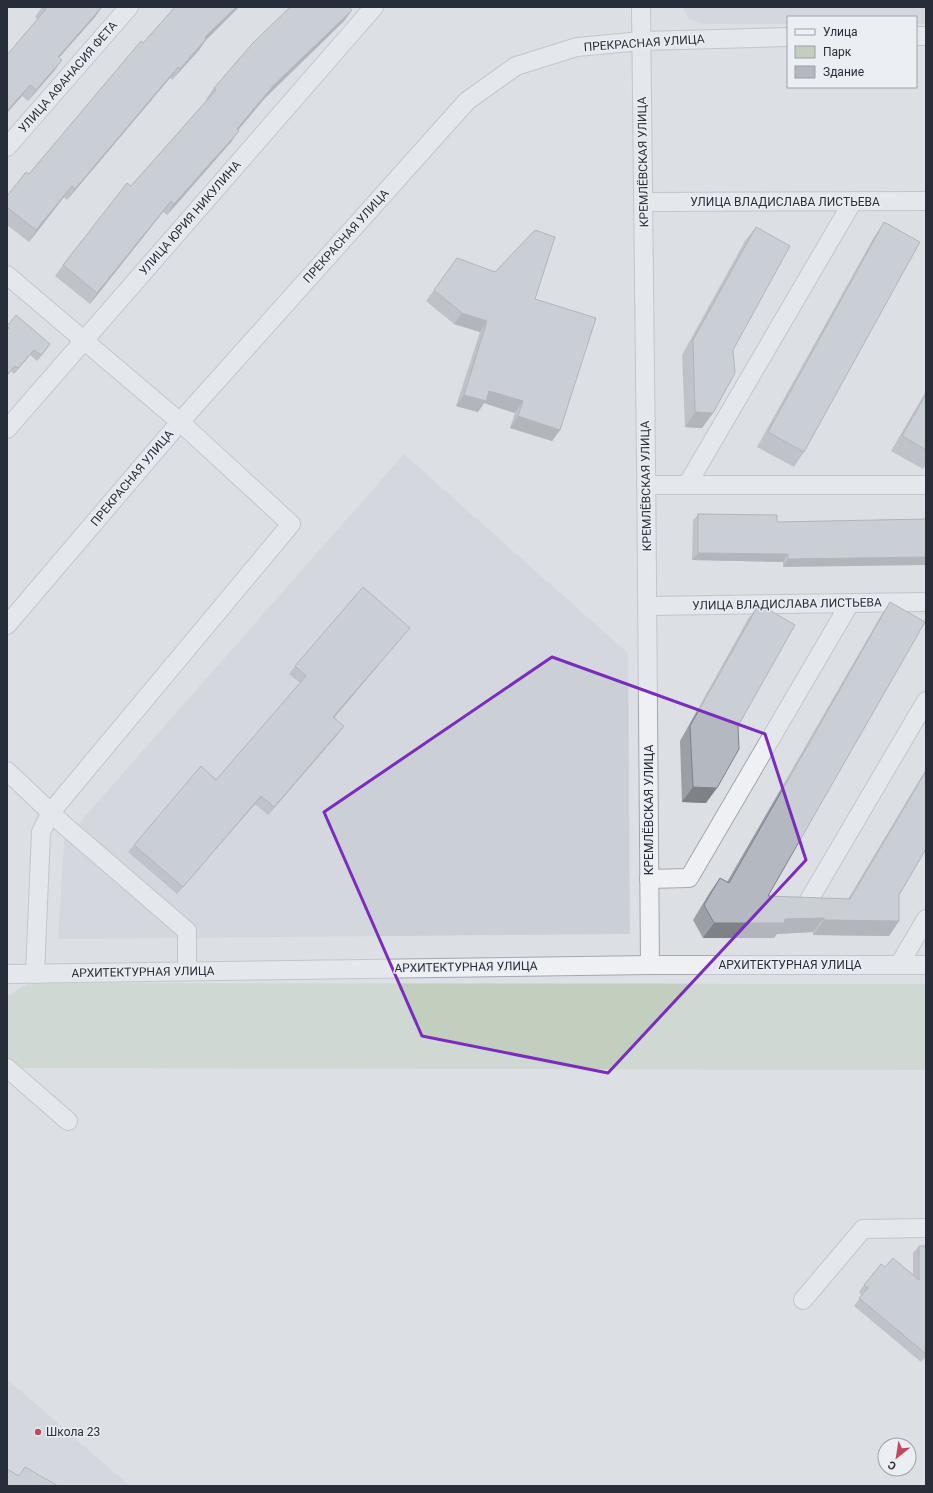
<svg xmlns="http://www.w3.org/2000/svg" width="933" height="1493" font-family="Roboto,sans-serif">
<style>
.built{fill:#cbcfd6}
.green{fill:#c2cebe}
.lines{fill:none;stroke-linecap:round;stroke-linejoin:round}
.minor-casing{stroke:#a2a7ae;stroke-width:20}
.minor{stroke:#eef0f4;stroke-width:18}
.wall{fill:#9b9fa6}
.shaded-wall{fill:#7e8287}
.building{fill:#b4b9c1;stroke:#7e8287}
.marked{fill:none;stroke:#7b2cbf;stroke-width:3;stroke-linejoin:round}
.poi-dot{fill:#c04b5e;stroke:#ebeef3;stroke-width:1.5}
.labels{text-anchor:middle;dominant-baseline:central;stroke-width:3;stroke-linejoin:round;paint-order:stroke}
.street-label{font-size:12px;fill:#272e3a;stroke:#ebeef3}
.poi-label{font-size:12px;fill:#272e3a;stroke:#ebeef3;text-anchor:start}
</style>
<rect width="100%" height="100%" fill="#dce0e5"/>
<!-- built -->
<g class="built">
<path d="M682 7H926V24H916V17H788V24H704L689 19Z"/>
<path d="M404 454 628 653 630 934 58 939 64 840Z"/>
<path d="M7 1379 130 1486H7Z"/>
</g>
<!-- green -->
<path class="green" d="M29 983 926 984V1070L7 1068V996Z"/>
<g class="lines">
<!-- minor casing -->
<g class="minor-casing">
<g id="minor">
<path d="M641 7C645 326 648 646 650 965"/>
<path d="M916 36H926"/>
<path d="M7 147 129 7"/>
<path d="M644 202 926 201"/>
<path d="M7 275 180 422 291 524 51 812 41 832 35 974"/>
<path d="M7 429 374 7"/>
<path d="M646 485H926"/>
<path d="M687 485 853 201"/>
<path d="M649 606 926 602"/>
<path d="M7 625 180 422 467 101 516 66 577 47 642 41 788 37"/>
<path d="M7 771 64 825 187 931V970"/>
<path d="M649 879 689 878 850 603"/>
<path d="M809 900 926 701"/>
<path d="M899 965 926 919"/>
<path d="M7 974 650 965H926"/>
<path d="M7 1068 68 1121"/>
<path d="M803 1300 863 1229 926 1228"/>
</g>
</g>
<!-- minor -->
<use href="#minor" class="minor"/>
</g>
<!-- wall -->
<g class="wall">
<path d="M42 7H102L95 17 59 58 62 60 54 71 28 101 22 96 7 113V55L38 19 35 17Z"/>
<path d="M175 7H239L206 40 199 50 172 80 170 78 67 200 64 197 29 242 7 225V196L29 174Z"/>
<path d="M352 10 344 21 265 98 238 130 231 142 167 215 163 212 90 304 55 276 63 265 131 186 207 100 206 99 214 88Z"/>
<path d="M884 222 804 452 794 467 757 447 874 237Z"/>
<path d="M756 227 733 350 713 413 702 428 685 427 682 355 745 241Z"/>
<path d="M434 290 535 299 560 430 552 441 510 428 515 413 484 403 478 412 456 406 480 332 454 324 426 301Z"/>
<path d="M7 326 50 344 37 361 30 355 14 374 11 371 7 376Z"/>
<path d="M926 391V464L923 469 891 451Z"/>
<path d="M698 514 777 522 926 519 783 567V562L692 560 693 521Z"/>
<path d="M890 602 768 896 848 899 926 769V849L899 895V921L889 936 813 935V932L777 934 774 938H703L693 920 710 892 720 878 727 882 880 617Z"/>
<path d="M759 604 738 726 706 803 682 802 680 741 748 619Z"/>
<path d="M404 635 334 717 344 726 338 734 268 815 255 804 177 894 128 852 134 845 216 780 300 683 289 674 295 666Z"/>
<path d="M919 1246H926V1356L921 1362 854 1306 862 1295 859 1292 864 1285 885 1267 913 1275V1253Z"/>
</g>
<!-- shaded-wall -->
<g class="shaded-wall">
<path d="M102 7 95 17 50 67 58 57Z"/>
<path d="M236 7H239L206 40 199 50 172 80 205 37Z"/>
<path d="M352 10 344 21 265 98 229 141 237 129 273 86Z"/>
<path d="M62 60 54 71 28 101 36 90Z"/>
<path d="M178 67 170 78 67 200 75 189Z"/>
<path d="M30 85 22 96 7 113V111Z"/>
<path d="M239 131 231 142 167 215 174 204Z"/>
<path d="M72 186 64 197 29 242 36 230Z"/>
<path d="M171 201 163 212 90 304 97 293Z"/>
<path d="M462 313 487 321 480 332 454 324Z"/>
<path d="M50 344 46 350 37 361 41 355Z"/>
<path d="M34 350 30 355 14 374 18 368Z"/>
<path d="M489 391 523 401 515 413 484 403 478 412 456 406 464 395Z"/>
<path d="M695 412 713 413 702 428 685 427Z"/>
<path d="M518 416 560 430 552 441 510 428Z"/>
<path d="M698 553 788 554 783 562 692 560Z"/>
<path d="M926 557V565L783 567 788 559Z"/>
<path d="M410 628 404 635 328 725 333 717Z"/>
<path d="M344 726 338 734 268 815 274 807Z"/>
<path d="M693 787 717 788 706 803 682 802Z"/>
<path d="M261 796 255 804 177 894Z"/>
<path d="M824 918 813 932 777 934 774 938H703L714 923 785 919Z"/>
<path d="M824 920 899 921 889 936 813 935Z"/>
</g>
<!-- building -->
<g class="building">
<path d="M44 7H102L58 57 62 60 36 90 30 85 7 111V55L46 9Z"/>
<path d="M175 7H236L205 37 206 39 180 69 178 67 75 189 72 186 36 230 7 207V196L26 172 29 174 141 41 143 43Z"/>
<path d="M290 7H349L352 10 273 86 237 129 239 131 174 204 171 201 97 293 63 265 127 183 131 186 216 90 214 88 252 44Z"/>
<path d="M884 222 920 242 804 452 768 432Z"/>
<path d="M756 227 790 246 733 350 735 373 713 413 695 412 693 340Z"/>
<path d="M535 230 555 237 535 299 596 318 560 430 518 416 523 401 489 391 486 401 464 395 487 321 462 313 434 290 457 258 495 272Z"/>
<path d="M16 315 50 344 41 355 34 350 18 368 15 366 7 375V330L9 328 7 326Z"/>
<path d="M926 394V450L902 436Z"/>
<path d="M698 514 777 515V522L926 519V557L788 559V554L698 553Z"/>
<path d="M363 587 410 628 333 717 344 726 274 807 261 796 183 887 134 845 201 766 216 780 306 676 295 666Z"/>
<path d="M890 602 925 622 768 896 850 899 926 771V849L899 895V921L824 920V918L785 919 784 923H714L704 905 720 878 729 883Z"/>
<path d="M759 604 795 625 738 726 739 749 717 788 693 787 690 726Z"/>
<path d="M919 1246H926V1354L859 1298 868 1288 864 1285 881 1264 885 1267 893 1258 919 1280Z"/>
<path d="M25 1467 58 1486H7V1469L19 1476Z"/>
</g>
<!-- marked area -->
<path d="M0 0H933V1493H0ZM552 657 765 734 806 860 608 1073 422 1036 324 812Z" fill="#dce0e5" fill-opacity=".55" fill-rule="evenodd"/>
<path class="marked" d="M552 657 765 734 806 860 608 1073 422 1036 324 812Z"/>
<!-- markers -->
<circle class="poi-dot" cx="38" cy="1432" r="4"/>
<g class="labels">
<!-- street labels -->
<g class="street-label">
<text transform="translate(644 43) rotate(-4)">ПРЕКРАСНАЯ УЛИЦА</text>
<text transform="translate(68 77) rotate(-49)">УЛИЦА АФАНАСИЯ ФЕТА</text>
<text transform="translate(643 162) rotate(-91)">КРЕМЛЁВСКАЯ УЛИЦА</text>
<text x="785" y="202">УЛИЦА ВЛАДИСЛАВА ЛИСТЬЕВА</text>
<text transform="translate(190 218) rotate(-49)">УЛИЦА ЮРИЯ НИКУЛИНА</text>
<text transform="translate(346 236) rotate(-48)">ПРЕКРАСНАЯ УЛИЦА</text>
<text transform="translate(132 478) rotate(-50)">ПРЕКРАСНАЯ УЛИЦА</text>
<text transform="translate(646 486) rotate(-91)">КРЕМЛЁВСКАЯ УЛИЦА</text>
<text transform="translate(787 604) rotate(-1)">УЛИЦА ВЛАДИСЛАВА ЛИСТЬЕВА</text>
<text transform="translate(649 810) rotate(-90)">КРЕМЛЁВСКАЯ УЛИЦА</text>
<text x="790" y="965">АРХИТЕКТУРНАЯ УЛИЦА</text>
<text transform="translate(466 967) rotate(-1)">АРХИТЕКТУРНАЯ УЛИЦА</text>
<text transform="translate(143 972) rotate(-1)">АРХИТЕКТУРНАЯ УЛИЦА</text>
</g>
<!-- poi labels -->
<g class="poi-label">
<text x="46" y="1432">Школа 23</text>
</g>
</g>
<!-- border -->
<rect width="933" height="1493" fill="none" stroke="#272e3a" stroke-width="16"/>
<!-- legend -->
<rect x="787" y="16" width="130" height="72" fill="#ebeef3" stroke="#9da1a9"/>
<rect x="795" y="29" width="20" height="6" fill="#eef0f4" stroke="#9da1a9"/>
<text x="823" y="36" font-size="12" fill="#272e3a">Улица</text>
<rect x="795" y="46" width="20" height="12" fill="#c2cebe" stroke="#9da1a9"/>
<text x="823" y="56" font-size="12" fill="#272e3a">Парк</text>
<rect x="795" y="66" width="20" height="12" fill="#b4b9c1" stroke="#9da1a9"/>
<text x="823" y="76" font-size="12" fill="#272e3a">Здание</text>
<!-- north arrow -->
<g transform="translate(897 1457) rotate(210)"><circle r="19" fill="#ebeef3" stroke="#9da1a9"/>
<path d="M0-3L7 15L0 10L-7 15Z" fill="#c04b5e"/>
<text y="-6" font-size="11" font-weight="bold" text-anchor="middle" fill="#272e3a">С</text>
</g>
</svg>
